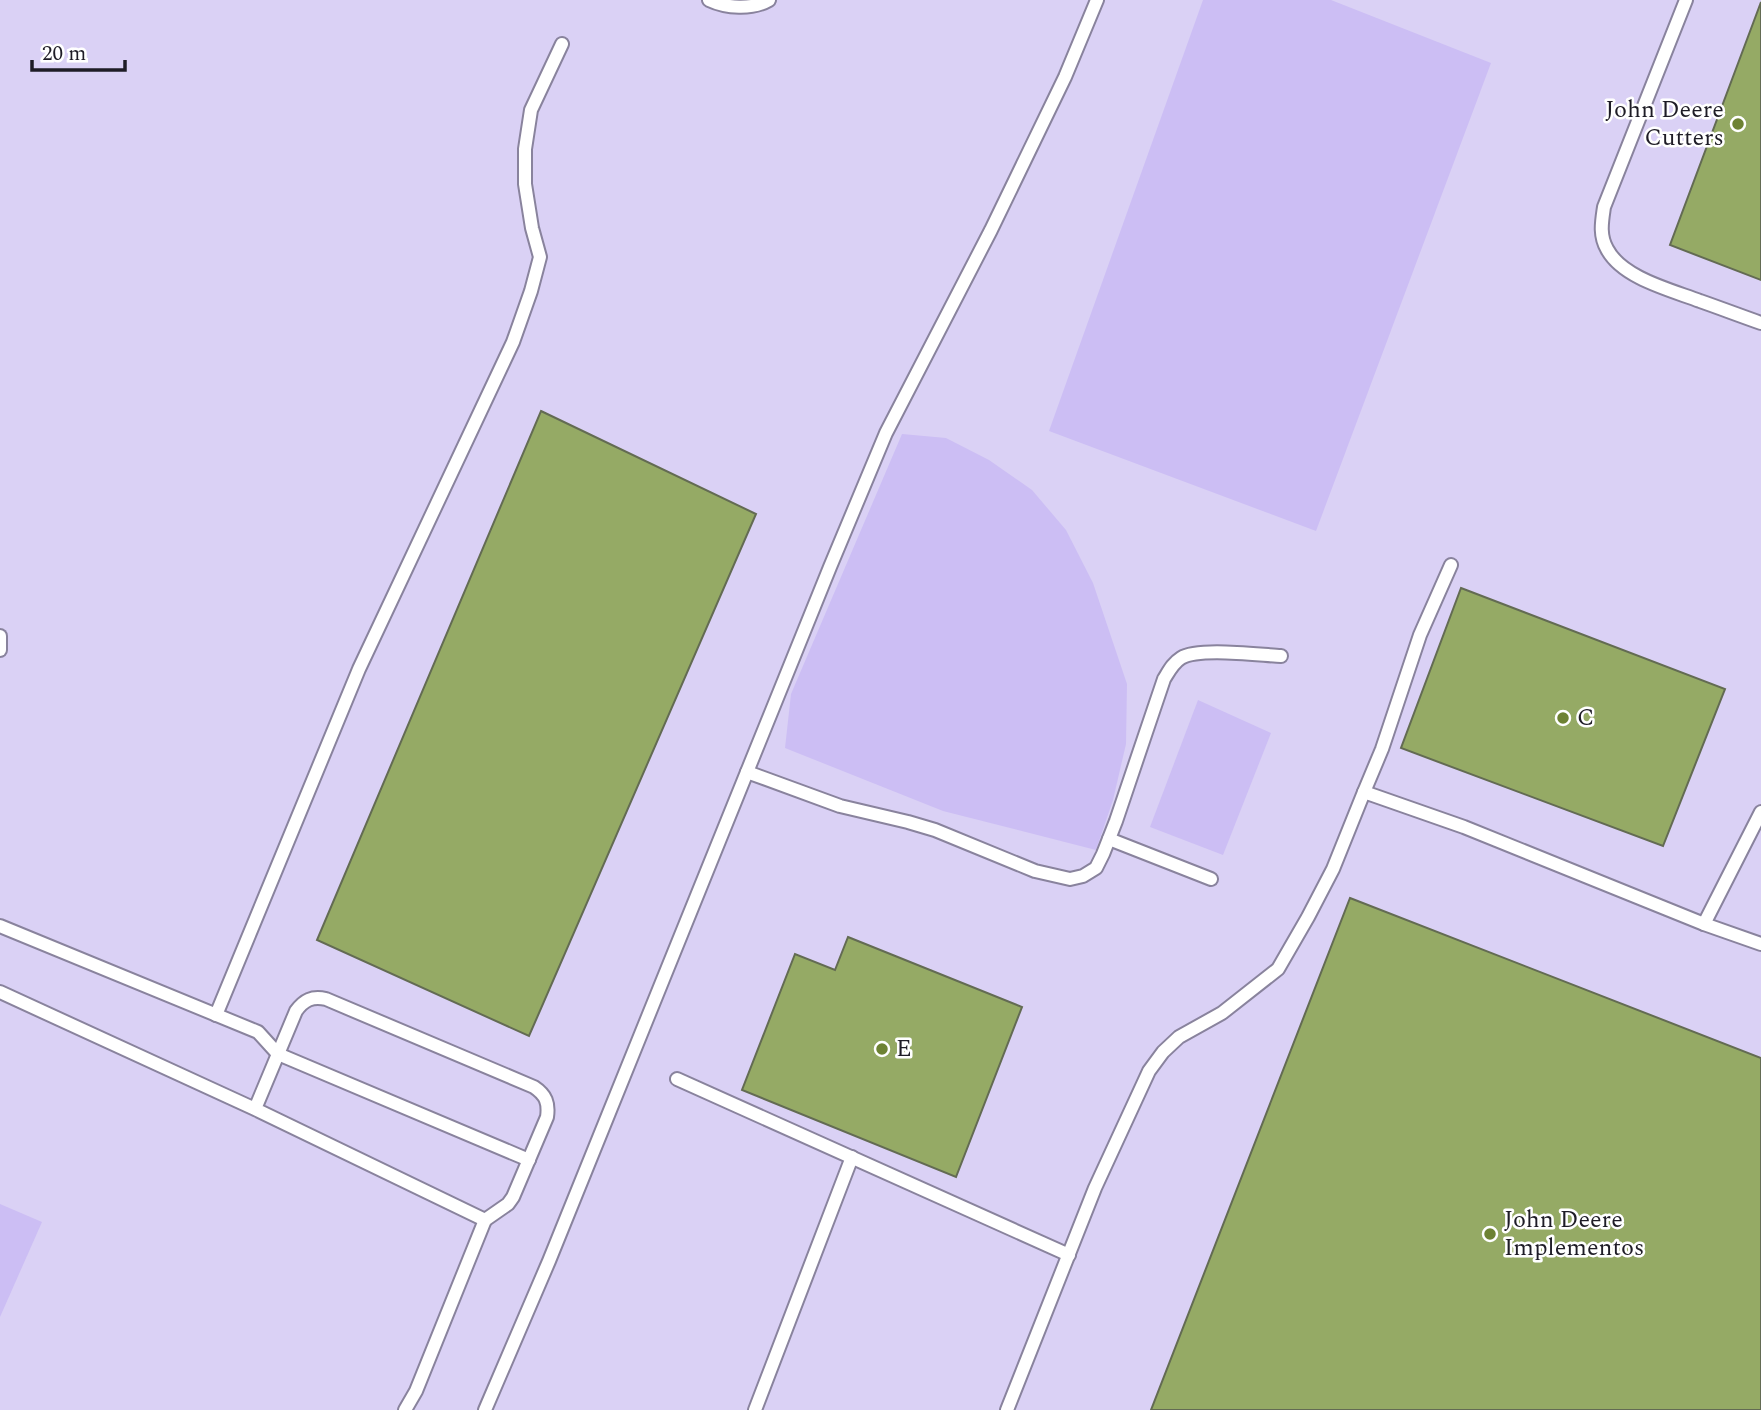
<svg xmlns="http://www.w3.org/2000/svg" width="1761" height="1410" font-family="Spectral,serif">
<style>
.built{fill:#dad1f5}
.green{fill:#ccbef4}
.building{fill:#95aa65;stroke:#636b53;stroke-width:2}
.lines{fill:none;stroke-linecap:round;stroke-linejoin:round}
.lane-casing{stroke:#89839d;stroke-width:16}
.lane{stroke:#fff;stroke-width:12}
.poi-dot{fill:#6d8233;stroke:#fff;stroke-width:2.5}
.labels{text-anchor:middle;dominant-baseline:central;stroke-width:5;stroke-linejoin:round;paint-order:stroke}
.poi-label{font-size:24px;fill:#1e1c26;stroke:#fff;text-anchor:start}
</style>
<rect width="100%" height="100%" fill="#e2dbf7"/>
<!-- built -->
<rect class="built" x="0" y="0" width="1761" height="1410"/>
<!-- green -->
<g class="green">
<path d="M1203 0H1331L1491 63 1316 531 1049 431Z"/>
<path d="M902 434 946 438 989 460 1032 490 1066 530 1093 583 1127 684 1126 744 1113 800 1096 850 943 811 785 748 791 694Z"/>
<path d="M1198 700 1271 733 1223 855 1150 827Z"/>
<path d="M0 1204 42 1222 0 1317Z"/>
</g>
<!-- building -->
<g class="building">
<path d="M1761 2V280L1670 245Z"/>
<path d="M541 411 756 514 529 1036 317 940Z"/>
<path d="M1461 588 1725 689 1663 846 1401 748Z"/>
<path d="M1350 898 1761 1058V1410H1151Z"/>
<path d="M848 937 1022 1007 956 1177 742 1090 795 954 835 970Z"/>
</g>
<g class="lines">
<!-- lane casing -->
<g class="lane-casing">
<g id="lane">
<path d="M709 0C726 8 752 10 769 0"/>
<path d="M1686 0 1604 207C1602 221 1599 235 1607 249 1622 278 1671 290 1700 301 1720 308 1741 316 1761 323"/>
<path d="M0 636V650"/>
<path d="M747 772 840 806 908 822 935 830 1035 871 1070 879 1083 876 1096 868 1103 854 1116 821 1164 679C1169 671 1173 663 1181 658 1198 647 1259 655 1281 656"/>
<path d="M1364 792 1382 749 1420 635 1451 565"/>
<path d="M1109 839 1211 879"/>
<path d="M1704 924 1761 812"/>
<path d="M0 926 258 1032 278 1054 529 1160"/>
<path d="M0 992 255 1109 485 1220 508 1204 513 1197 547 1117C549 1103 546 1095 534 1087L326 999C312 996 304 1000 296 1011L255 1109"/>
<path d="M216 1015 359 669 513 342 531 291 540 257 532 228 525 184V149L531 110 562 44"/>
<path d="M677 1079 1069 1255"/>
<path d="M405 1410 416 1391 485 1220"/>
<path d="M485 1410 549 1261 830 567 886 433 991 230 1065 77 1097 0"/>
<path d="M755 1410 852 1157"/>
<path d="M1007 1410 1095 1188 1149 1071 1163 1052 1179 1037 1222 1013 1278 969 1308 917 1333 869 1364 792 1464 827 1704 924 1761 944"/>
</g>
</g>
<!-- lane -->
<use href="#lane" class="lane"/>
</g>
<!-- markers -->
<g class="poi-dot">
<circle cx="1738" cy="124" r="7"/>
<circle cx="1563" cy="718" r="7"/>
<circle cx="882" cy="1049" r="7"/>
<circle cx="1490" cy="1234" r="7"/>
</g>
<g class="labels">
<!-- poi labels -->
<g class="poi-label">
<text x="1724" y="110" text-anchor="end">John Deere<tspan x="1724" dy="28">Cutters</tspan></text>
<text x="1577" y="718">C</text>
<text x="896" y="1049">E</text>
<text x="1504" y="1220">John Deere<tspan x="1504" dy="28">Implementos</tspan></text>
</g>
</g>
<!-- scale -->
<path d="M32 60v10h93v-10" fill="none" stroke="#1e1c26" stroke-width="3.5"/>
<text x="42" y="60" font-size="21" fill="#1e1c26" stroke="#ffffff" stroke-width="5" paint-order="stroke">20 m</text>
</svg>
